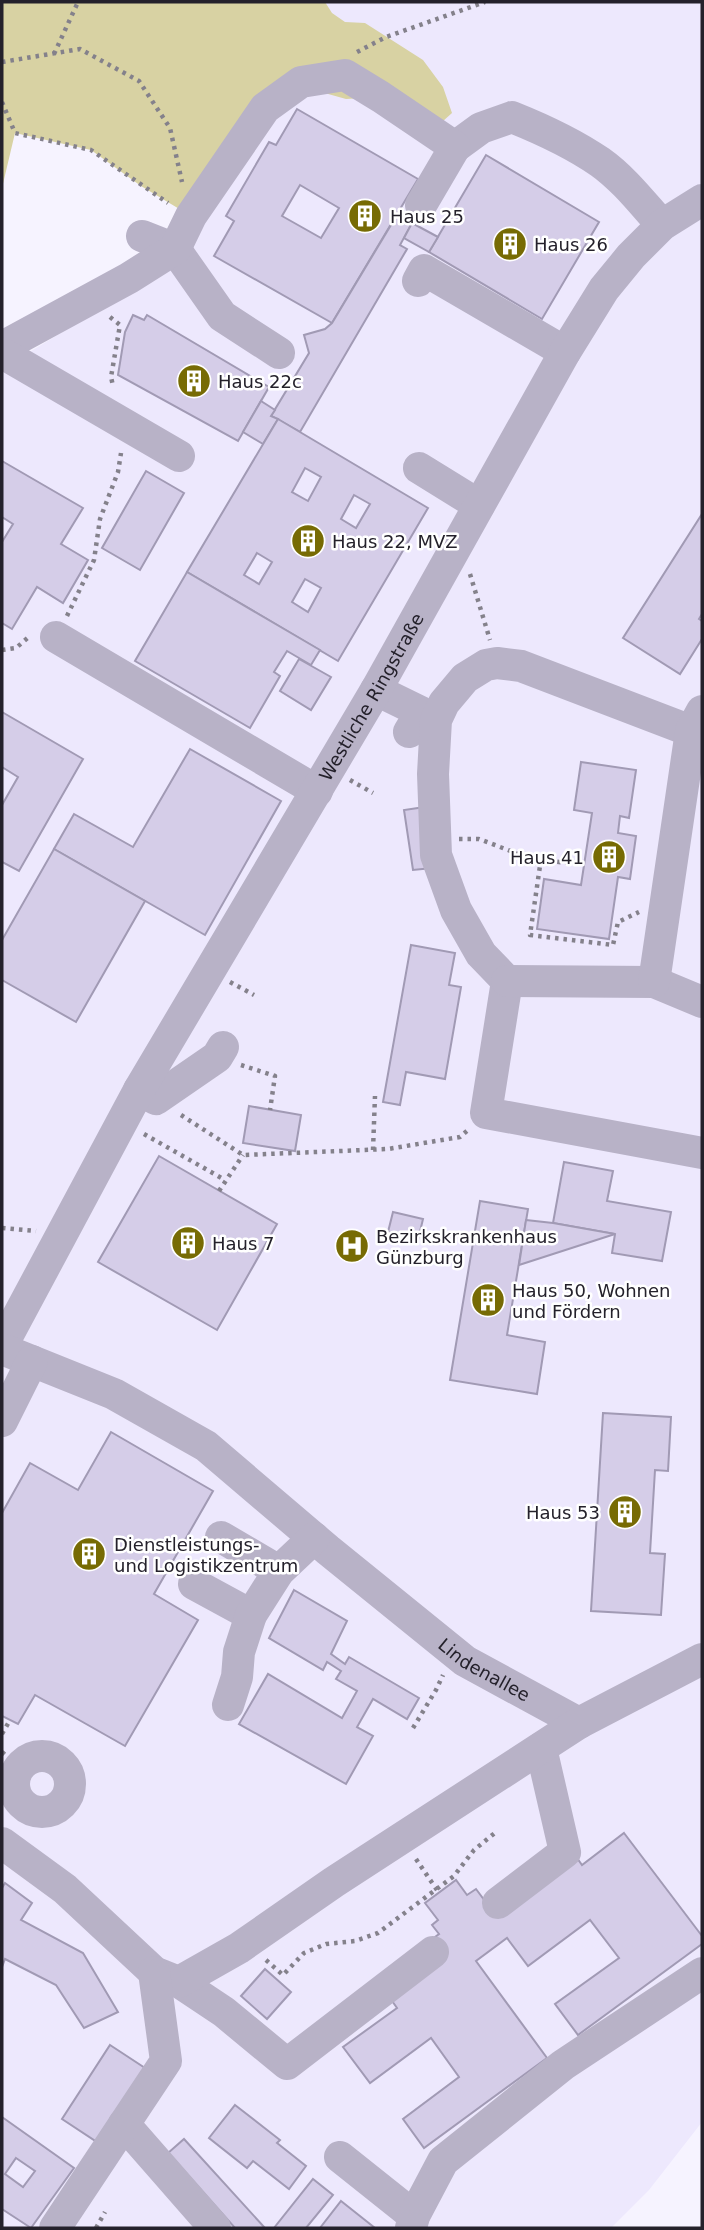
<svg xmlns="http://www.w3.org/2000/svg" width="704" height="2230" font-family="'DejaVu Sans',sans-serif">
<style>
.built{fill:#ede8fd}
.green{fill:#d8d2a3}
.building{fill:#d5cde8;stroke:#a19ab4;stroke-width:2;fill-rule:evenodd}
.lines{fill:none;stroke-linecap:round;stroke-linejoin:round}
.path{stroke:#84818b;stroke-width:4.5;stroke-dasharray:3.5 5;stroke-linecap:butt}
.minor{stroke:#b8b2c7;stroke-width:32}
.labels{text-anchor:middle;dominant-baseline:central;stroke-width:5;stroke-linejoin:round;paint-order:stroke}
.poi-label{font-size:18px;fill:#24212b;stroke:#fff;text-anchor:start}
.street-label{font-size:18px;fill:#24212b;stroke:#fff}
</style>
<rect width="100%" height="100%" fill="#f6f3ff"/>
<!-- built -->
<path class="built" d="M318 2H702V2122L649 2190 611 2228H2V369L168 267Z"/>
<!-- green -->
<path class="green" d="M2 2H325L332 13 345 22 365 23 423 60 443 87 452 113 432 131 381 97 346 99 296 85 191 216 141 186 91 150 15 133 2 188Z"/>
<!-- building -->
<g class="building">
<path d="M297 109 418 179 332 323 214 256 234 221 226 216 269 142 276 145ZM300 185 339 208 321 238 282 216Z"/>
<path d="M486 155 599 222 542 319 429 252Z"/>
<path d="M397 215 412 223 400 245 407 249 300 432 271 416 309 353 304 335 325 329 332 323Z"/>
<path d="M412 223 438 237 429 252 404 238Z"/>
<path d="M133 315 144 320 147 315 269 387 238 441 118 375 125 332Z"/>
<path d="M261 401 275 410 271 416 278 419 263 444 243 432Z"/>
<path d="M278 419 428 508 338 661 187 572ZM305 468 321 477 308 501 292 492ZM354 495 370 504 356 528 341 519ZM257 553 272 562 259 584 244 575ZM305 579 321 588 308 612 292 602Z"/>
<path d="M2 461 83 508 61 544 88 560 63 603 37 587 12 629 2 623V542L13 524 2 517Z"/>
<path d="M146 471 184 493 140 570 102 548Z"/>
<path d="M702 514V614L699 619 702 621V639L680 674 623 638Z"/>
<path d="M187 572 320 650 311 665 287 651 274 672 280 676 250 728 135 661Z"/>
<path d="M299 659 331 677 311 710 280 691Z"/>
<path d="M2 712 83 759 19 871 2 862V805L18 777 2 767Z"/>
<path d="M190 749 281 801 205 935 54 849 74 814 133 847Z"/>
<path d="M581 762 636 770 629 818 620 816 618 833 636 836 630 879 618 877 609 939 537 929 544 879 581 885 592 813 574 810Z"/>
<path d="M425 807 432 868 413 870 404 810Z"/>
<path d="M54 849 145 901 76 1022 2 980V940Z"/>
<path d="M411 945 455 953 449 985 461 987 445 1079 406 1072 400 1105 383 1102Z"/>
<path d="M249 1106 301 1115 295 1151 243 1143Z"/>
<path d="M159 1156 277 1224 217 1330 98 1262Z"/>
<path d="M564 1162 613 1171 607 1201 671 1212 662 1261 612 1253 615 1234 553 1223Z"/>
<path d="M480 1201 528 1209 507 1335 545 1342 537 1394 450 1380Z"/>
<path d="M393 1212 423 1219 418 1240 388 1232Z"/>
<path d="M526 1220 553 1223 615 1234 519 1265Z"/>
<path d="M603 1413 671 1417 668 1471 655 1470 650 1553 665 1554 661 1615 591 1611Z"/>
<path d="M111 1432 213 1491 154 1594 198 1620 125 1746 35 1695 18 1724 2 1716V1513L30 1463 78 1490Z"/>
<path d="M294 1590 347 1621 331 1654 345 1664 349 1657 419 1698 407 1719 373 1699 357 1727 373 1736 346 1784 239 1724 268 1674 342 1718 357 1691 336 1679 341 1671 327 1662 323 1670 269 1638Z"/>
<path d="M624 1833 702 1936V1944L578 2035 555 2004 619 1958 590 1920 528 1966 507 1938 476 1961 547 2058 424 2148 403 2119 459 2077 431 2038 370 2083 343 2047 397 2008 390 1998 427 1943 439 1934 432 1925 438 1920 425 1903 456 1880 467 1895 476 1889 485 1901 577 1858 582 1865Z"/>
<path d="M5 1883 32 1903 21 1920 83 1953 118 2012 84 2028 56 1985 5 1959 2 1967V1888Z"/>
<path d="M265 1969 291 1992 267 2019 241 1996Z"/>
<path d="M110 2045 145 2068 97 2142 62 2119Z"/>
<path d="M235 2105 280 2140 277 2143 306 2166 289 2189 253 2161 247 2168 209 2138Z"/>
<path d="M2 2117 74 2168 31 2228 2 2209ZM16 2158 35 2171 23 2187 5 2174Z"/>
<path d="M184 2139 265 2228H235L168 2153Z"/>
<path d="M313 2179 333 2195 306 2228H274Z"/>
<path d="M341 2201 375 2228H320Z"/>
</g>
<g class="lines">
<!-- path -->
<g class="path">
<path d="M357 52 386 37 485 2"/>
<path d="M54 54 78 2"/>
<path d="M2 62 80 49 139 81 170 128 182 182"/>
<path d="M2 102 15 133 91 150 168 203"/>
<path d="M110 317 120 325 111 377 113 386"/>
<path d="M470 574 490 640"/>
<path d="M67 616 94 560 100 519 118 472 121 453"/>
<path d="M2 650 16 648 31 635"/>
<path d="M350 780 373 793"/>
<path d="M459 839H479L529 858 567 863"/>
<path d="M541 859 530 935 613 945 618 922 639 912"/>
<path d="M230 982 254 995"/>
<path d="M241 1065 275 1076 270 1110"/>
<path d="M181 1115 243 1155 388 1149 460 1137 468 1130"/>
<path d="M144 1134 225 1180"/>
<path d="M373 1150 375 1096"/>
<path d="M219 1191 243 1155"/>
<path d="M2 1228 36 1231"/>
<path d="M413 1728 436 1690 443 1675"/>
<path d="M2 1734 10 1720"/>
<path d="M2 1752 19 1767"/>
<path d="M416 1859 439 1893"/>
<path d="M266 1960 283 1975 304 1953 326 1944 355 1941 378 1933 454 1876 474 1850 496 1832"/>
<path d="M96 2228 105 2212"/>
</g>
<!-- minor -->
<g class="minor">
<path d="M455 147 481 128 512 117C542 129 574 144 600 162 624 179 643 204 662 225"/>
<path d="M142 236 175 249 222 316 279 353"/>
<path d="M418 281 424 270 565 352"/>
<path d="M2 347 129 278 175 249 191 216 265 108 301 82 345 75 381 97 455 147 421 205"/>
<path d="M2 353 179 456"/>
<path d="M419 468 479 505"/>
<path d="M56 637 317 791"/>
<path d="M376 690 421 712 409 732"/>
<path d="M702 737 691 731 521 666 497 663 486 665 465 678 444 703 436 720 433 774 436 855 456 910 481 954 507 981 486 1113 702 1153"/>
<path d="M507 981 654 982 702 1002"/>
<path d="M654 982 691 731 702 711"/>
<path d="M139 1090 156 1099 217 1057 223 1047"/>
<path id="s1" d="M2 1346 139 1090 376 690 565 352 604 289 631 256 662 225 702 200"/>
<path id="s2" d="M2 1349 114 1394 206 1446 328 1550 465 1661 579 1723"/>
<path d="M2 1421 32 1361"/>
<path d="M221 1537 279 1571"/>
<path d="M194 1584 251 1615"/>
<path d="M228 1705 237 1677 239 1652 251 1615 279 1571 314 1538"/>
<circle cx="42" cy="1784" r="28"/>
<path d="M2 1843 65 1889 154 1972 179 1982 224 2012 287 2064 433 1952"/>
<path d="M498 1903 565 1852 541 1748"/>
<path d="M179 1982 239 1948 334 1882 579 1723 702 1659"/>
<path d="M124 2124 215 2228"/>
<path d="M340 2157 414 2216"/>
<path d="M55 2228 166 2061 154 1972"/>
<path d="M411 2228 414 2216 443 2161 563 2065 702 1973"/>
</g>
</g>
<!-- icons -->
<defs>
<g id="building-disc" transform="scale(1.75)"><circle r="9.5" fill="#776b04" stroke="#fff"/><path d="M-4-6H4V6H1V3H-1V6H-4ZM-2.5-4.3h1.7v1.8h-1.7ZM.8-4.3h1.7v1.8H.8ZM-2.5-1h1.7V.8h-1.7ZM.8-1h1.7V.8H.8Z" fill="#fff"/></g>
<g id="hospital-disc" transform="scale(1.75)"><circle r="9.5" fill="#776b04" stroke="#fff"/><path d="M-5-5h3v3.5h4V-5h3V5h-3V1.5h-4V5h-3Z" fill="#fff"/></g>
</defs>
<g fill-rule="evenodd">
<use href="#building-disc" x="365" y="216"/>
<use href="#building-disc" x="510" y="244"/>
<use href="#building-disc" x="194" y="381"/>
<use href="#building-disc" x="308" y="541"/>
<use href="#building-disc" x="609" y="857"/>
<use href="#building-disc" x="188" y="1243"/>
<use href="#hospital-disc" x="352" y="1246"/>
<use href="#building-disc" x="488" y="1300"/>
<use href="#building-disc" x="625" y="1512"/>
<use href="#building-disc" x="89" y="1554"/>
</g>
<g class="labels">
<!-- poi labels -->
<g class="poi-label">
<text x="390" y="216">Haus 25</text>
<text x="534" y="244">Haus 26</text>
<text x="218" y="381">Haus 22c</text>
<text x="332" y="541">Haus 22, MVZ</text>
<text x="584" y="857" text-anchor="end">Haus 41</text>
<text x="376" y="1236">Bezirkskrankenhaus<tspan x="376" dy="21">Günzburg</tspan></text>
<text x="212" y="1243">Haus 7</text>
<text x="512" y="1290">Haus 50, Wohnen<tspan x="512" dy="21">und Fördern</tspan></text>
<text x="600" y="1512" text-anchor="end">Haus 53</text>
<text x="114" y="1544">Dienstleistungs-<tspan x="114" dy="21">und Logistikzentrum</tspan></text>
</g>
<!-- street labels -->
<g class="street-label">
<text stroke="none"><textPath href="#s1" startOffset="747">Westliche Ringstraße</textPath></text>
<text stroke="none"><textPath href="#s2" startOffset="584">Lindenallee</textPath></text>
</g>
</g>
<!-- border -->
<rect width="704" height="2230" fill="none" stroke="#24212b" stroke-width="7"/>
</svg>
